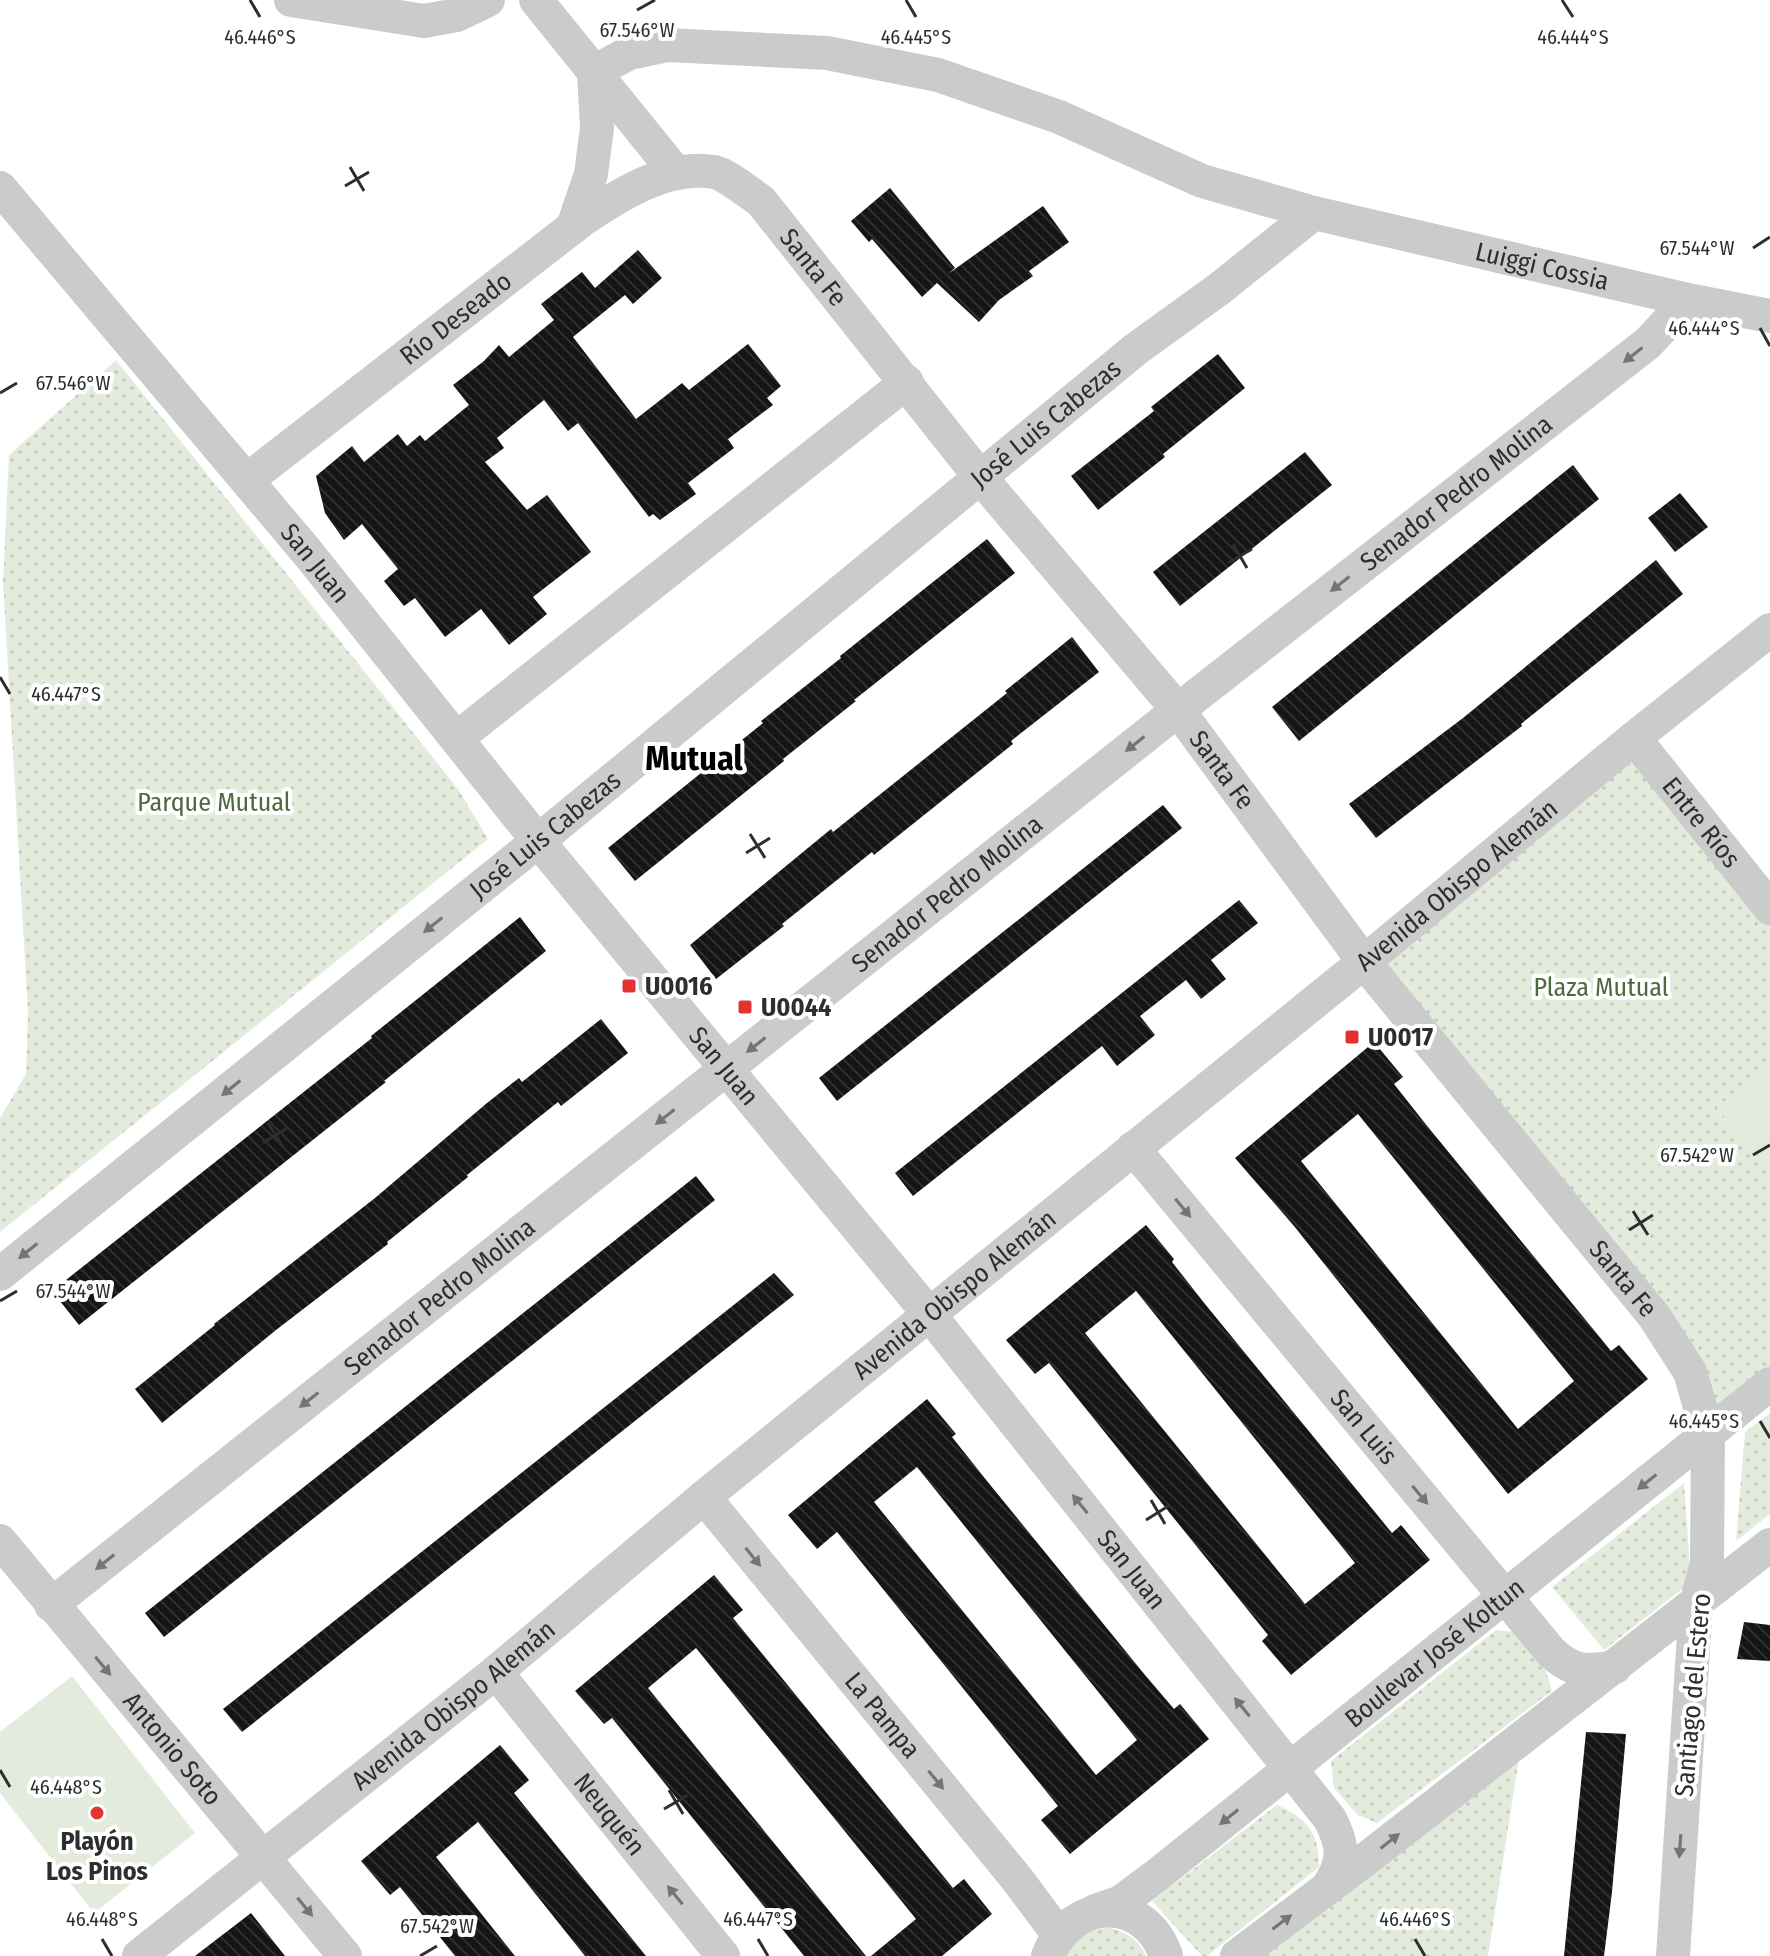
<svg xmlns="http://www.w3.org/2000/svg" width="1770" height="1956" font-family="'Fira Sans Condensed',sans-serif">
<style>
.green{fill:url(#green-dots)}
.pitch{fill:#e3ebdc}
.building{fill:url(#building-back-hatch);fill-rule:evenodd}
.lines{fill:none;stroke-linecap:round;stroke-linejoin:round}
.minor{stroke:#cbcbcb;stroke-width:34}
.oneway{fill:#757575}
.ticks{fill:none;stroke:#2e2e2e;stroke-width:3}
.poi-dot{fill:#e33232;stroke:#fff;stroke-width:3}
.labels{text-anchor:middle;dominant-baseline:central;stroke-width:8;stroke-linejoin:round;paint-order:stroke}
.street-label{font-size:26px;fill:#2e2e2e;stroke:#fff}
.park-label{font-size:26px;fill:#4e693c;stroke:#fff}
.poi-label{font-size:26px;font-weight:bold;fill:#2e2e2e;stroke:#fff;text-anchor:start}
.district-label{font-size:34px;font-weight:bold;fill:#000;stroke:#fff}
.ticks-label{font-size:20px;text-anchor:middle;fill:#2e2e2e;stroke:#fff;stroke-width:8;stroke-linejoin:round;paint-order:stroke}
</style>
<defs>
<pattern id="green-dots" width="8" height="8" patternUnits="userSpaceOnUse" patternTransform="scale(2)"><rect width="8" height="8" fill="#e3ebdc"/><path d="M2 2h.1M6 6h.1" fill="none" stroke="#c3cabd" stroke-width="1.8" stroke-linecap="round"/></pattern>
<pattern id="building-back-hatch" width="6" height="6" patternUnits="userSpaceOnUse" patternTransform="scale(2)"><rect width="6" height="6" fill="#151515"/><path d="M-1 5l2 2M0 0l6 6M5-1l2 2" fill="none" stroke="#2f2f2f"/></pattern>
</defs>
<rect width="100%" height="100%" fill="#fff"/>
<!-- green -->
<g class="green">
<path d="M116 360 458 789 488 839 0 1232V1118L26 1074 28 1012 3 582 9 455Z"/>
<path d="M1634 738 1770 908V1384L1708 1434 1690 1372 1364 962Z"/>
<path d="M1770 1413V1514L1736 1541 1745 1432Z"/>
<path d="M1684 1483 1691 1582 1604 1650 1552 1587Z"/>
<path d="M1496 1630 1516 1632 1543 1661 1552 1691 1377 1823 1358 1815 1334 1788 1331 1761Z"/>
<path d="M1522 1739 1488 1956H1237Z"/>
<path d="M1277 1805C1307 1818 1319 1833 1319 1867L1207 1956H1202L1152 1901Z"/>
<path d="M1109 1928C1127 1932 1138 1939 1146 1956H1065C1078 1939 1087 1929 1109 1928Z"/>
</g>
<!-- pitch -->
<g class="pitch">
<path d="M1770 1061V1167L1716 1108Z"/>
<path d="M72 1676 195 1833 94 1913 0 1793V1732Z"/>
</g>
<!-- building -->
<g class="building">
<path d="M890 188 955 268 948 274 1043 206 1069 242 1029 271 1033 276 999 300 979 322 937 283 922 297 872 239 869 242 851 221Z"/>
<path d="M638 250 662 278 633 304 625 295 573 337 636 419 682 383 689 390 748 344 781 386 767 398 773 405 728 439 734 448 688 483 696 494 660 520 653 514 649 517 578 423 568 431 544 400 497 438 504 448 485 462 527 510 547 495 591 552 533 597 547 614 509 645 481 609 445 637 415 598 404 606 384 581 398 569 362 524 344 540 325 513 316 476 352 446 364 462 398 434 407 446 420 435 425 441 469 405 453 385 484 361 499 345 509 357 554 320 541 304 582 272 595 288Z"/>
<path d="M1218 354 1245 388 1163 454 1165 457 1098 510 1071 476 1154 411 1151 407Z"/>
<path d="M1305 452 1332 485 1180 606 1153 572Z"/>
<path d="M1573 465 1599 499 1299 741 1272 707Z"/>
<path d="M1680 493 1708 527 1675 552 1648 518Z"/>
<path d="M987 539 1015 573 854 700 856 701 783 759 784 761 635 881 608 848 763 723 761 721 841 658 840 656Z"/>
<path d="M1656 560 1683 594 1521 724 1522 726 1376 838 1349 804 1463 718Z"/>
<path d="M1072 637 1099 672 1011 741 1013 744 874 855 872 852 782 924 784 926 716 979 690 945 831 829 833 832 1007 693 1005 691Z"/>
<path d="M1163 805 1182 828 837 1101 819 1078Z"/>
<path d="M1239 900 1258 923 1211 960 1226 979 1201 999 1186 980 1140 1016 1155 1035 1117 1066 1102 1046 913 1196 895 1173Z"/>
<path d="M520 917 546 951 384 1081 386 1082 79 1325 52 1291 372 1038 371 1036Z"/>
<path d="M601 1019 628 1053 561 1106 558 1102 467 1175 468 1177 387 1242 388 1244 276 1330 162 1423 135 1389 215 1325 214 1324 375 1198 487 1103 519 1078 522 1082Z"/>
<path d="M1374 1042 1403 1077 1394 1084 1424 1122 1611 1351 1619 1345 1648 1379 1508 1494 1294 1226 1235 1158ZM1358 1114 1574 1381 1518 1429 1301 1161Z"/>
<path d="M696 1176 715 1200 164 1637 145 1613Z"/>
<path d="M1146 1225 1174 1259 1172 1262 1205 1304 1392 1533 1401 1525 1430 1560 1291 1675 1262 1641 1268 1635 1049 1363 1035 1374 1006 1340ZM1136 1291 1355 1563 1305 1604 1085 1333Z"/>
<path d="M774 1273 794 1295 242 1732 223 1709Z"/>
<path d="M927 1399 956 1434 952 1437 987 1481 1145 1675 1174 1709 1180 1704 1209 1739 1070 1854 1041 1820 1058 1806 837 1532 817 1549 788 1515ZM917 1467 1137 1740 1096 1775 874 1502Z"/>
<path d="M714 1575 743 1610 733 1618 953 1888 964 1879 992 1914 942 1956H871L916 1919 696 1648 648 1688 866 1956H804L612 1718 604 1724 575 1691Z"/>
<path d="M1744 1622 1770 1625V1661L1737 1659Z"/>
<path d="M1586 1732 1626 1734 1612 1892 1604 1956H1564Z"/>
<path d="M500 1745 529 1780 514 1793 646 1956H585L478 1822 436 1857 515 1956H455L400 1887 390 1895 361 1861Z"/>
<path d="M251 1913 285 1956H195Z"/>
</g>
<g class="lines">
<!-- minor -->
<g class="minor">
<path d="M291 0 424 21 457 15 488 0"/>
<path d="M536 0 676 173"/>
<path id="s1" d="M0 188 307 552 538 841 929 1314 1330 1819C1344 1847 1345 1861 1328 1887"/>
<path id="s2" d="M573 227 591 174 597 128 594 72 629 53 667 45 827 53 938 75 1059 117 1202 181 1314 213 1688 300 1770 316"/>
<path id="s3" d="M247 480 582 220C619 195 667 164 714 172 726 174 750 194 761 201L980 477 1178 710 1364 962 1654 1316 1690 1372 1708 1434 1707 1563 1696 1604 1673 1956"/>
<path d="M457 738 907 382"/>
<path id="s4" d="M1634 738 1770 908"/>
<path id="s5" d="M1133 1148 1551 1652C1574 1673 1585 1672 1615 1667"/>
<path id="s6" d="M0 1274 538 841 1136 349 1219 289 1314 213"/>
<path id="s7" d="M704 1497 1017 1879 1058 1934"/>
<path id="s8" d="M0 1541 345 1956"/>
<path id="s9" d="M51 1605 1178 710 1648 343 1688 300"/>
<path id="s10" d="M496 1672 723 1956"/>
<path id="s11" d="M1095 1911 1121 1902 1156 1876 1770 1384"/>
<path id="s12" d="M139 1956 496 1672 704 1497 1364 962 1634 738 1770 630"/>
<path d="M1048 1956C1072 1897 1145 1894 1166 1956"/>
<path d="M1237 1956 1366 1859 1770 1545"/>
</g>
</g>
<!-- one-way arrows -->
<defs><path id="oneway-solid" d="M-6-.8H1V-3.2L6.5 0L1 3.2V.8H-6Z" transform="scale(2)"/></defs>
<g class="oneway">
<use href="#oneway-solid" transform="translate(1633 355) rotate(142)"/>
<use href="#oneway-solid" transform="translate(1340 584) rotate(142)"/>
<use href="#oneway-solid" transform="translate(1135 744) rotate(142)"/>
<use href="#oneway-solid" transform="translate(433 925) rotate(141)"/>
<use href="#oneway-solid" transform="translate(756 1045) rotate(142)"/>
<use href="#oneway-solid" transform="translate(231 1088) rotate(141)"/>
<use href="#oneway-solid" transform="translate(665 1117) rotate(142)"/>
<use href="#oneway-solid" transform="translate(1183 1208) rotate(50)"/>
<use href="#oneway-solid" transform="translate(28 1251) rotate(141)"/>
<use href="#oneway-solid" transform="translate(309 1400) rotate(142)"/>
<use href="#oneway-solid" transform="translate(1647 1482) rotate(142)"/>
<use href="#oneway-solid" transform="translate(1420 1495) rotate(50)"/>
<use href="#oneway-solid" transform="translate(1080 1504) rotate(-129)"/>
<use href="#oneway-solid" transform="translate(753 1557) rotate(51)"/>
<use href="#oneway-solid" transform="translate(105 1562) rotate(141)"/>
<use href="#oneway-solid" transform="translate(103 1666) rotate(50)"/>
<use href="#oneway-solid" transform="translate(1242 1707) rotate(-129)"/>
<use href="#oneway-solid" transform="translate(936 1780) rotate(51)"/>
<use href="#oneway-solid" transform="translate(1229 1817) rotate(141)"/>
<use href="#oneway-solid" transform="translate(1390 1841) rotate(-38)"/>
<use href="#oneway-solid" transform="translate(1680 1846) rotate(94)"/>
<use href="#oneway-solid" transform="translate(675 1895) rotate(-129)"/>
<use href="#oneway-solid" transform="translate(305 1907) rotate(51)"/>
<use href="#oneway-solid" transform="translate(1282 1922) rotate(-37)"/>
</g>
<!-- ticks -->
<path class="ticks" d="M250 0 260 17M906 0 916 17M1562 0 1573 17M637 10 655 0M350 167 364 191M345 186 369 172M1753 248 1770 237M1760 328 1770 346M0 393 17 383M1233 544 1247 568M1228 563 1252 549M0 677 10 694M750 834 765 858M746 853 770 838M268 1123 283 1147M263 1143 287 1128M1753 1155 1770 1145M1633 1211 1648 1235M1629 1230 1653 1215M0 1301 17 1291M1760 1421 1770 1438M1151 1500 1165 1524M1146 1520 1170 1505M0 1770 10 1787M669 1790 683 1814M664 1809 688 1795M102 1939 112 1956M758 1939 768 1956M1415 1939 1425 1956M420 1956 437 1946"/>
<!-- markers -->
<g class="poi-dot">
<rect x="621" y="978" width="16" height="16" rx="4"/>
<rect x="737" y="999" width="16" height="16" rx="4"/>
<rect x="1344" y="1029" width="16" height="16" rx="4"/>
<circle cx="97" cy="1813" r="8"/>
</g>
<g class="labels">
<!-- street labels -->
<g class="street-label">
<text stroke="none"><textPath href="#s2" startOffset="1146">Luiggi Cossia</textPath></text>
<text stroke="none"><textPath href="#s3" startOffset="708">Santa Fe</textPath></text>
<text stroke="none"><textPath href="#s3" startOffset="264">Río Deseado</textPath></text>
<text stroke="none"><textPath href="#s6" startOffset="1348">José Luis Cabezas</textPath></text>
<text stroke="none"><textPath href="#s9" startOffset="1792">Senador Pedro Molina</textPath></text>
<text stroke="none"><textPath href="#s1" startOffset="490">San Juan</textPath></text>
<text stroke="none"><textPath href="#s3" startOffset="1356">Santa Fe</textPath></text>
<text stroke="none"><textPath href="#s4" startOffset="108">Entre Ríos</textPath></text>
<text stroke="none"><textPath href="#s6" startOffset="700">José Luis Cabezas</textPath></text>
<text stroke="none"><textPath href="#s12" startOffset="1698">Avenida Obispo Alemán</textPath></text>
<text stroke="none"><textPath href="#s9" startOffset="1144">Senador Pedro Molina</textPath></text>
<text stroke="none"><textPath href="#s1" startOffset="1138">San Juan</textPath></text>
<text stroke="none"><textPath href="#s3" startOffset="2004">Santa Fe</textPath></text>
<text stroke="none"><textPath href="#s12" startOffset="1050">Avenida Obispo Alemán</textPath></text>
<text stroke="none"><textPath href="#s9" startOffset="496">Senador Pedro Molina</textPath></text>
<text stroke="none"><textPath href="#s5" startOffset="362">San Luis</textPath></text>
<text stroke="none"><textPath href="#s1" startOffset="1786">San Juan</textPath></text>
<text stroke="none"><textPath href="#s11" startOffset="428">Boulevar José Koltun</textPath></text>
<text transform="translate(1693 1695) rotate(-85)">Santiago del Estero</text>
<text stroke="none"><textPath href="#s12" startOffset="402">Avenida Obispo Alemán</textPath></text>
<text stroke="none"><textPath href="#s7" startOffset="282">La Pampa</textPath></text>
<text stroke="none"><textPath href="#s8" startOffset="270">Antonio Soto</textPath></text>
<text stroke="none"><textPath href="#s10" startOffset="182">Neuquén</textPath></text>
</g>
<!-- park labels -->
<g class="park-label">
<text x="214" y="802">Parque Mutual</text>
<text x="1601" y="987">Plaza Mutual</text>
</g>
<!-- poi labels -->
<g class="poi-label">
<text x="645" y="986">U0016</text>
<text x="761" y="1007">U0044</text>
<text x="1368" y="1037">U0017</text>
<text x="97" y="1841" text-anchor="middle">Playón<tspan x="97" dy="30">Los Pinos</tspan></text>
</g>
<!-- district labels -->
<g class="district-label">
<text x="694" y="758">Mutual</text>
</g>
</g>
<g class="ticks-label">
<text x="637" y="37">67.546°W</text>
<text x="260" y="44">46.446°S</text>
<text x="916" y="44">46.445°S</text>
<text x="1573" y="44">46.444°S</text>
<text x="1697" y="255">67.544°W</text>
<text x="1704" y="335">46.444°S</text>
<text x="73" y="390">67.546°W</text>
<text x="66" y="701">46.447°S</text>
<text x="1697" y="1162">67.542°W</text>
<text x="73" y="1298">67.544°W</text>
<text x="1704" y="1428">46.445°S</text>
<text x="66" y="1794">46.448°S</text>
<text x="102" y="1926">46.448°S</text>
<text x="758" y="1926">46.447°S</text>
<text x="1415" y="1926">46.446°S</text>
<text x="437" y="1933">67.542°W</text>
</g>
</svg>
